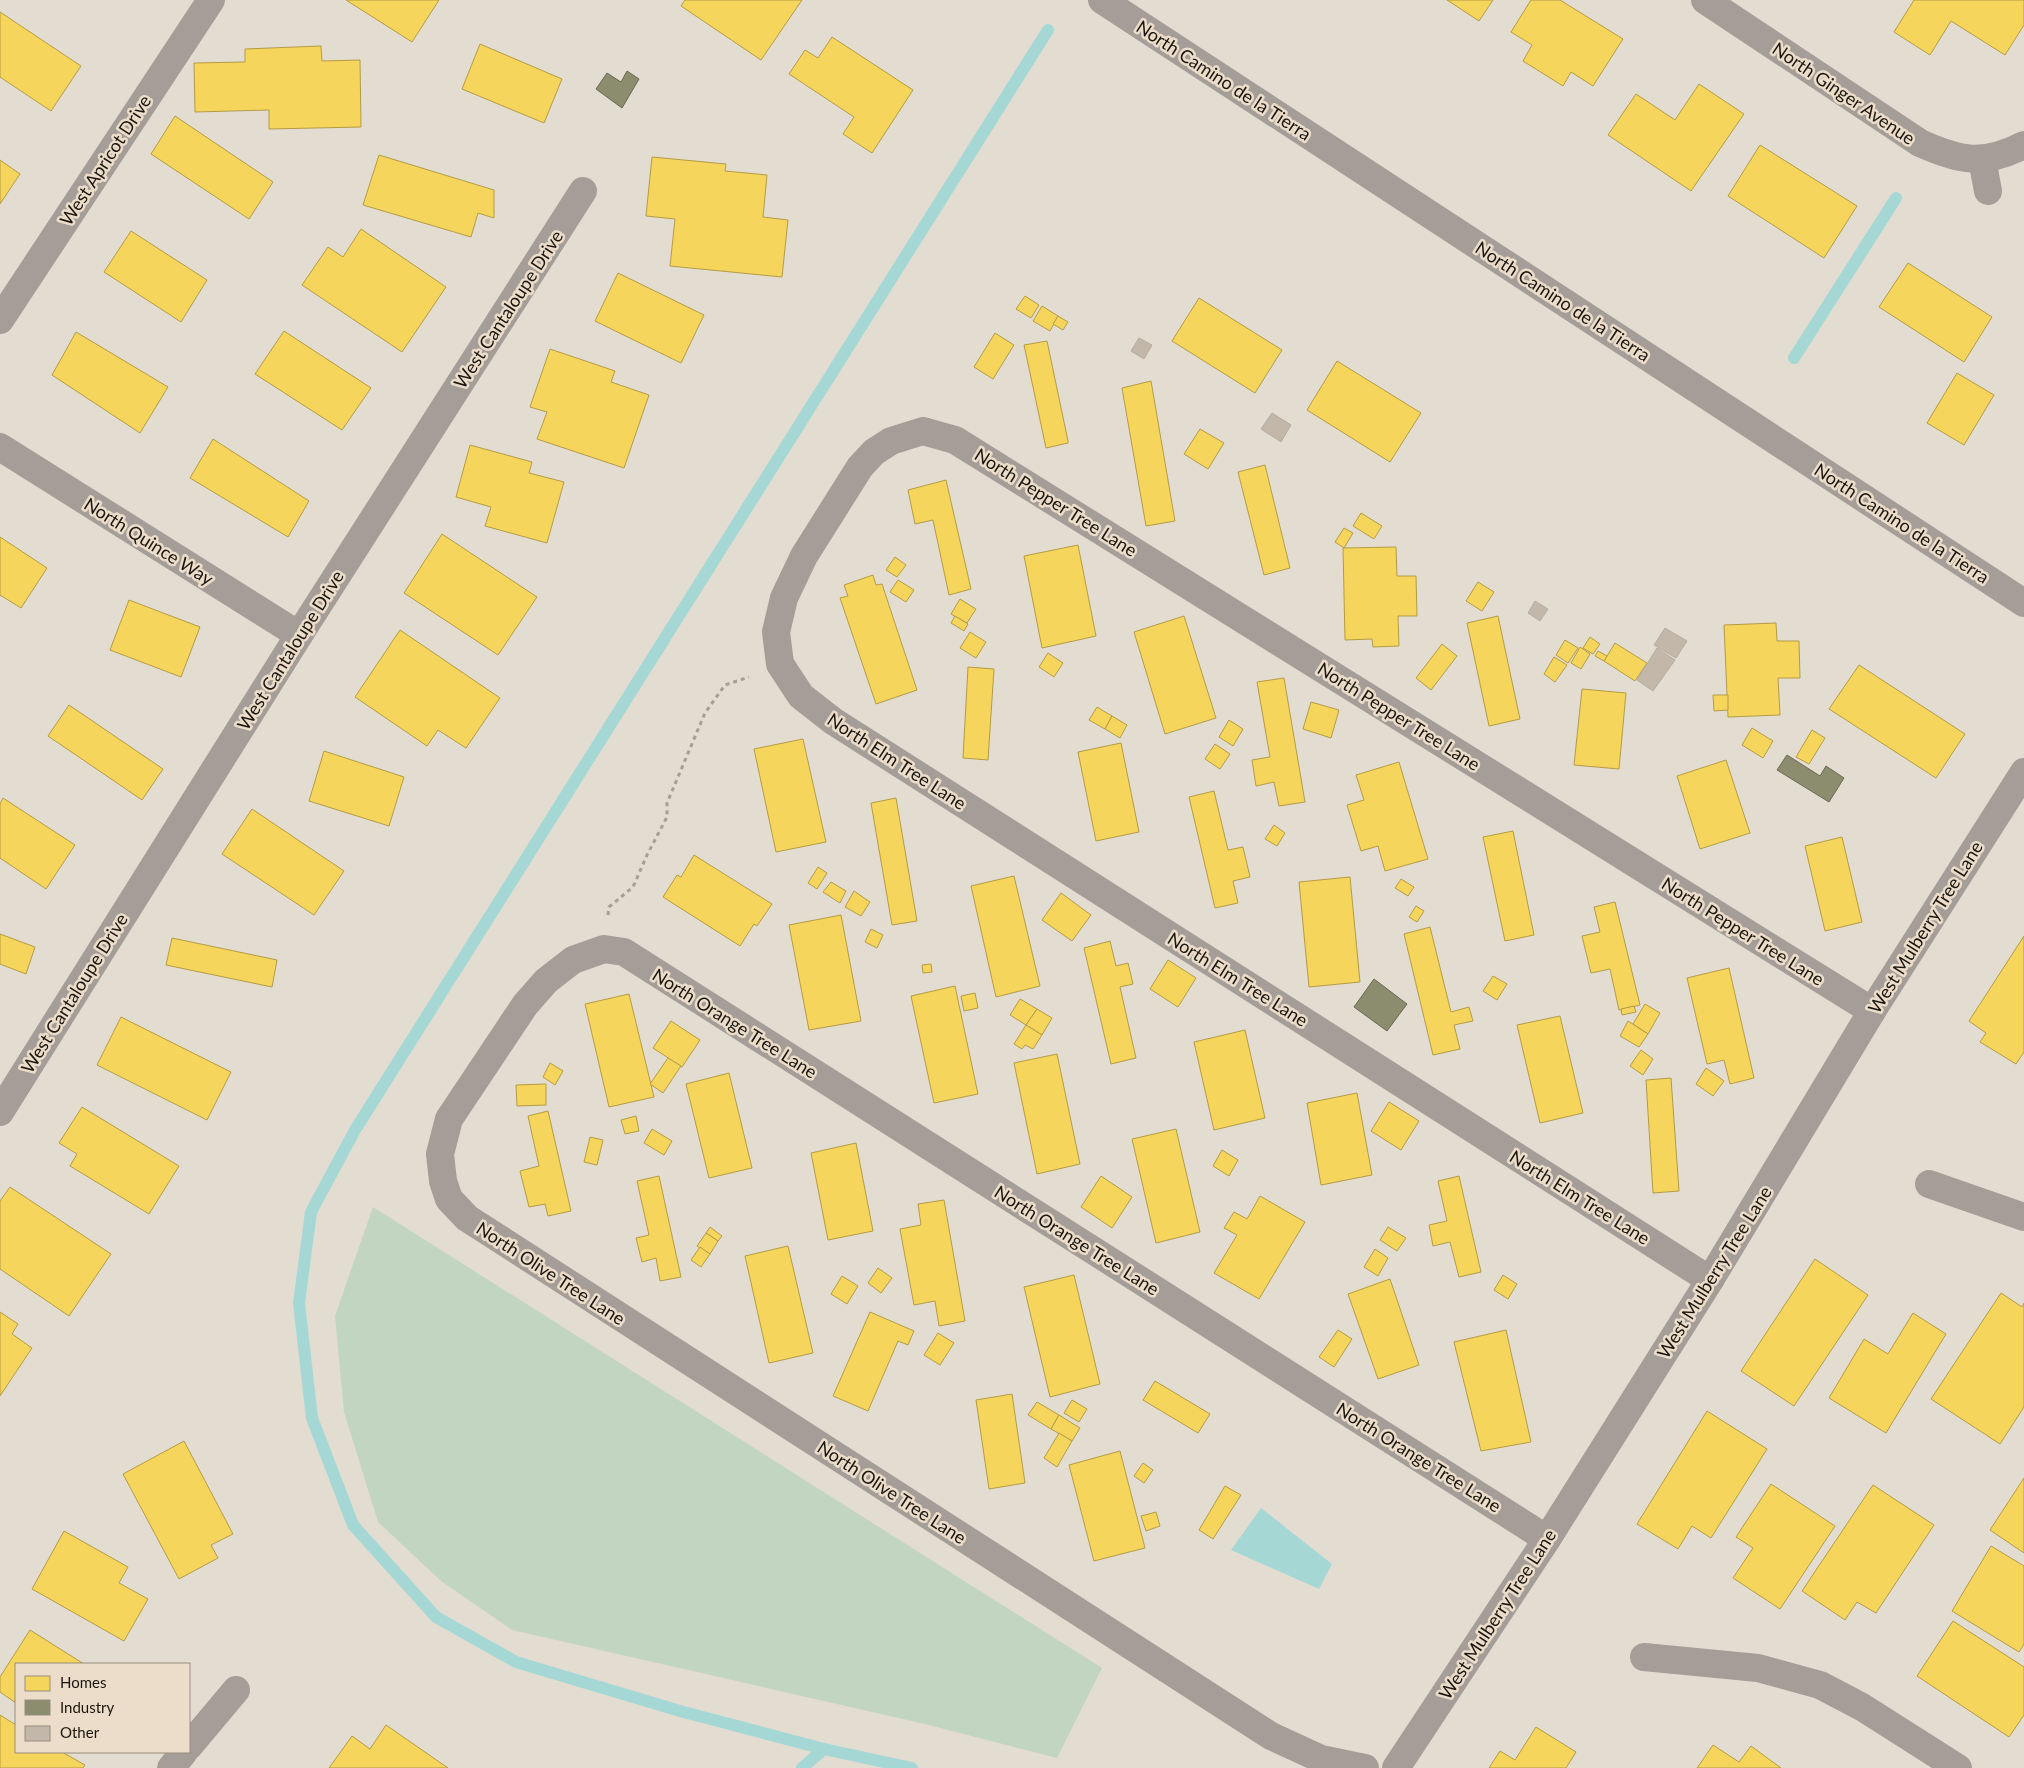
<svg xmlns="http://www.w3.org/2000/svg" width="2024" height="1768" font-family="Lato,sans-serif">
<style>
.green{fill:#c2d5c0}
.water{fill:#a5d8d5}
.homes{fill:#f6d55c;stroke:#b49c45}
.industry{fill:#8c8c6e;stroke:#6a6952}
.lines{fill:none;stroke-linecap:round;stroke-linejoin:round}
.stream{stroke:#a5d8d5;stroke-width:12}
.building{fill:#c2b7a9;stroke:#b3ada4}
.path{stroke:#a69f98;stroke-width:3;stroke-dasharray:4 4;stroke-linecap:butt}
.minor{stroke:#a59d97;stroke-width:28}
.tertiary{stroke:#a59d97;stroke-width:28}
.labels{text-anchor:middle;dominant-baseline:central;stroke-width:5;stroke-linejoin:round;paint-order:stroke}
.street-label{font-size:18px;fill:#1b160f;stroke:#ebddc9}
</style>
<rect width="100%" height="100%" fill="#e3dcd1"/>
<!-- green -->
<path class="green" d="M373 1207 1102 1668 1057 1758 925 1724 512 1630 441 1581 378 1522 344 1412 335 1316Z"/>
<!-- water -->
<path class="water" d="M1261 1508 1332 1564 1319 1589 1231 1550Z"/>
<!-- homes -->
<g class="homes">
<path d="M346 0H439L412 42Z"/>
<path d="M685 0H802L761 60 681 6Z"/>
<path d="M1447 0H1493L1479 21Z"/>
<path d="M1531 0H1560L1623 39 1593 86 1571 72 1563 86 1523 61 1532 45 1511 32Z"/>
<path d="M1914 0H2024V25L2005 55 1951 21 1930 55 1894 32Z"/>
<path d="M0 12 81 66 51 111 0 77Z"/>
<path d="M832 37 913 90 872 153 843 134 854 117 789 74 805 50 818 58Z"/>
<path d="M480 44 562 79 544 123 462 89Z"/>
<path d="M321 46 322 61 360 60 361 127 269 129V110L195 112 194 63 245 62V49Z"/>
<path d="M1699 84 1744 114 1691 191 1608 135 1636 94 1675 120Z"/>
<path d="M175 116 273 182 249 219 151 154Z"/>
<path d="M1760 145 1857 206 1824 258 1728 196Z"/>
<path d="M379 155 494 190V218L478 213 471 237 363 205Z"/>
<path d="M652 157 726 164 725 171 767 175 763 217 788 220 782 277 670 266 675 219 646 216Z"/>
<path d="M0 160 20 174 0 204Z"/>
<path d="M361 229 446 287 402 352 302 285 328 247 343 257Z"/>
<path d="M131 231 207 280 181 322 104 272Z"/>
<path d="M1908 263 1992 317 1964 362 1879 307Z"/>
<path d="M618 273 704 315 681 363 595 321Z"/>
<path d="M1025 296 1039 305 1031 318 1016 309Z"/>
<path d="M1199 298 1282 350 1255 393 1172 341Z"/>
<path d="M1042 306 1058 316 1050 331 1033 321Z"/>
<path d="M1058 316 1068 322 1063 330 1053 324Z"/>
<path d="M284 331 371 388 342 430 255 374Z"/>
<path d="M76 332 168 387 140 433 52 375Z"/>
<path d="M995 333 1014 345 993 379 974 367Z"/>
<path d="M1047 341 1068 441V443L1046 448 1024 345Z"/>
<path d="M550 349 615 371 611 382 649 395 624 468 537 439 547 412 530 407Z"/>
<path d="M1337 361 1421 413 1390 462 1307 410Z"/>
<path d="M1957 373 1994 395 1964 445 1927 423Z"/>
<path d="M1151 381 1175 521 1146 526 1122 388Z"/>
<path d="M1200 429 1224 443 1208 469 1184 454Z"/>
<path d="M213 439 309 501 288 537 190 478Z"/>
<path d="M470 445 532 462 529 473 564 482 547 543 485 526 491 507 456 497Z"/>
<path d="M1265 465 1290 568 1264 575 1238 472Z"/>
<path d="M946 480 971 589 949 595 933 520 915 524 908 490Z"/>
<path d="M1361 513 1382 526 1374 539 1353 526Z"/>
<path d="M1344 528 1353 533 1344 548 1335 542Z"/>
<path d="M442 534 537 597 498 655 404 593Z"/>
<path d="M0 537 47 568 21 608 0 595Z"/>
<path d="M1078 545 1096 636 1042 648 1024 556Z"/>
<path d="M1396 547 1397 576H1416L1417 616H1398L1399 646 1373 647 1372 639 1345 640 1343 548Z"/>
<path d="M895 557 906 565 897 577 886 570Z"/>
<path d="M873 575 876 585 882 584 917 690 876 704 840 598 848 596 844 585Z"/>
<path d="M898 580 914 590 906 602 890 592Z"/>
<path d="M1478 582 1494 592 1482 611 1466 601Z"/>
<path d="M960 599 976 609 967 623 951 614Z"/>
<path d="M129 600 200 627 181 677 110 650Z"/>
<path d="M955 616 968 624 964 631 951 623Z"/>
<path d="M1184 616 1216 718 1165 734 1134 632Z"/>
<path d="M1498 616 1520 719 1489 726 1467 623Z"/>
<path d="M1776 623 1777 641H1799L1800 678H1778L1780 715 1728 717 1724 625Z"/>
<path d="M400 630 500 698 466 748 438 730 427 746 355 697Z"/>
<path d="M970 632 986 642 976 658 960 648Z"/>
<path d="M1590 637 1600 644 1593 654 1583 648Z"/>
<path d="M1565 640 1578 648 1568 663 1556 655Z"/>
<path d="M1615 643 1647 663 1635 681 1604 661Z"/>
<path d="M1442 644 1457 656 1431 690 1416 678Z"/>
<path d="M1580 647 1590 654 1581 669 1571 663Z"/>
<path d="M1598 651 1607 656 1604 661 1595 656Z"/>
<path d="M1048 653 1063 663 1054 677 1039 667Z"/>
<path d="M1554 657 1567 665 1555 682 1544 674Z"/>
<path d="M1859 665 1965 734 1936 778 1829 709Z"/>
<path d="M968 667 994 669 988 760 963 758Z"/>
<path d="M1284 678 1305 802 1279 806 1274 782 1256 786 1252 760 1270 757 1257 682Z"/>
<path d="M1582 689 1626 693 1619 769 1574 765Z"/>
<path d="M1713 695H1728V710L1714 711Z"/>
<path d="M1311 702 1339 710 1331 738 1303 729Z"/>
<path d="M69 705 163 769 142 800 48 736Z"/>
<path d="M1097 707 1112 716 1105 729 1089 720Z"/>
<path d="M1112 716 1127 725 1120 738 1105 729Z"/>
<path d="M1229 720 1243 729 1233 746 1219 737Z"/>
<path d="M1752 728 1773 741 1763 758 1742 745Z"/>
<path d="M1812 730 1825 738 1809 764 1796 757Z"/>
<path d="M803 739 826 842 776 852 754 749Z"/>
<path d="M1121 743 1139 832 1096 841 1078 752Z"/>
<path d="M1215 744 1230 754 1220 769 1205 759Z"/>
<path d="M324 751 404 777 389 826 309 801Z"/>
<path d="M1726 760 1750 833 1700 849 1677 776Z"/>
<path d="M1399 762 1428 859 1385 871 1378 846 1361 851 1347 805 1364 800 1356 775Z"/>
<path d="M1214 791 1228 850 1243 847 1250 877 1233 881 1238 903 1215 908 1189 797Z"/>
<path d="M3 798 75 845 46 889 0 858V804Z"/>
<path d="M896 798 917 921 892 925 871 803Z"/>
<path d="M252 809 344 871 314 915 222 854Z"/>
<path d="M1274 825 1285 833 1277 846 1265 839Z"/>
<path d="M1513 831 1534 935 1505 941 1483 837Z"/>
<path d="M1842 837 1862 922 1825 931 1805 846Z"/>
<path d="M694 855 772 904 757 926 754 924 740 946 663 897 677 875 681 877Z"/>
<path d="M818 867 827 873 817 889 808 883Z"/>
<path d="M1014 876 1040 986 996 997 971 886Z"/>
<path d="M1350 877 1360 982 1309 987 1299 882Z"/>
<path d="M1401 879 1414 887 1408 896 1395 888Z"/>
<path d="M831 882 846 891 840 903 823 892Z"/>
<path d="M854 891 870 902 861 916 845 907Z"/>
<path d="M1061 893 1091 915 1072 941 1042 920Z"/>
<path d="M1615 902 1640 1005 1619 1010 1610 969 1591 973 1582 936 1600 932 1594 907Z"/>
<path d="M1416 906 1424 911 1417 922 1409 917Z"/>
<path d="M841 915 861 1021 809 1030 789 925Z"/>
<path d="M1430 927 1451 1012 1469 1007 1473 1021 1454 1025 1460 1049 1433 1055 1404 934Z"/>
<path d="M871 929 883 935 877 948 865 942Z"/>
<path d="M0 934 35 947 26 974 0 964Z"/>
<path d="M2024 936V1052L2016 1064 1980 1042 1986 1033 1969 1021Z"/>
<path d="M172 938 277 960 272 987 166 965Z"/>
<path d="M1110 941 1116 966 1128 963 1133 984 1120 987 1136 1058 1111 1064 1084 948Z"/>
<path d="M1168 960 1196 978 1178 1007 1150 989Z"/>
<path d="M931 964 932 972 923 973 922 965Z"/>
<path d="M1729 968 1754 1078 1730 1084 1724 1060 1707 1064 1687 978Z"/>
<path d="M1493 976 1507 984 1497 1000 1483 991Z"/>
<path d="M955 986 978 1094 934 1103 911 996Z"/>
<path d="M975 993 978 1008 964 1011 961 996Z"/>
<path d="M629 994 654 1097 609 1107 585 1004Z"/>
<path d="M1020 999 1037 1009 1026 1025 1010 1015Z"/>
<path d="M1645 1004 1660 1013 1648 1034 1633 1024Z"/>
<path d="M1634 1006 1636 1012 1622 1015 1621 1009Z"/>
<path d="M1037 1009 1052 1018 1042 1035 1026 1025Z"/>
<path d="M1560 1016 1583 1113 1540 1123 1517 1025Z"/>
<path d="M121 1017 231 1072 207 1120 97 1065Z"/>
<path d="M671 1021 700 1040 682 1067 653 1048Z"/>
<path d="M1628 1021 1648 1034 1639 1047 1620 1036Z"/>
<path d="M1026 1025 1042 1035 1033 1049 1025 1045 1022 1049 1014 1044Z"/>
<path d="M1245 1030 1265 1118 1214 1130 1194 1042Z"/>
<path d="M1641 1050 1653 1059 1643 1075 1630 1066Z"/>
<path d="M1057 1054 1080 1164 1037 1174 1014 1063Z"/>
<path d="M668 1058 681 1066 663 1093 650 1084Z"/>
<path d="M550 1063 563 1071 555 1085 543 1077Z"/>
<path d="M1706 1068 1724 1081 1713 1096 1696 1084Z"/>
<path d="M729 1073 752 1168 709 1178 686 1084Z"/>
<path d="M1671 1078 1679 1191 1653 1193 1646 1080Z"/>
<path d="M546 1084V1105L517 1106 516 1085Z"/>
<path d="M1357 1093 1372 1175 1321 1185 1307 1103Z"/>
<path d="M1389 1102 1419 1121 1401 1150 1371 1131Z"/>
<path d="M82 1107 179 1166 149 1214 70 1166 77 1154 59 1143Z"/>
<path d="M548 1111 571 1211 548 1216 545 1204 529 1207 520 1171 539 1166 528 1116Z"/>
<path d="M636 1116 639 1131 625 1134 621 1120Z"/>
<path d="M652 1129 672 1141 664 1155 644 1143Z"/>
<path d="M1176 1129 1200 1232 1156 1243 1132 1139Z"/>
<path d="M590 1137 603 1140 597 1165 584 1162Z"/>
<path d="M856 1143 873 1231 828 1240 811 1153Z"/>
<path d="M1222 1150 1238 1160 1229 1176 1213 1166Z"/>
<path d="M659 1176 681 1277 660 1281 656 1258 642 1262 636 1238 649 1235 637 1181Z"/>
<path d="M1101 1176 1132 1197 1112 1228 1081 1207Z"/>
<path d="M1459 1176 1481 1272 1459 1277 1450 1242 1433 1246 1429 1225 1447 1221 1438 1181Z"/>
<path d="M10 1187 111 1254 69 1316 0 1269V1201Z"/>
<path d="M1260 1196 1305 1222 1259 1299 1214 1273 1237 1235 1224 1228 1234 1212 1247 1219Z"/>
<path d="M944 1200 965 1321 939 1326 935 1301 914 1305 900 1229 921 1225 918 1204Z"/>
<path d="M710 1227 722 1236 718 1241 706 1233Z"/>
<path d="M1388 1227 1406 1238 1397 1251 1380 1240Z"/>
<path d="M706 1233 718 1241 710 1254 697 1246Z"/>
<path d="M788 1246 813 1353 769 1363 745 1256Z"/>
<path d="M700 1247 710 1254 701 1267 691 1260Z"/>
<path d="M1375 1249 1388 1258 1378 1276 1364 1267Z"/>
<path d="M1815 1259 1868 1295 1794 1406 1741 1371Z"/>
<path d="M878 1268 892 1278 881 1293 868 1283Z"/>
<path d="M1074 1275 1100 1384 1050 1397 1024 1287Z"/>
<path d="M1503 1275 1517 1284 1508 1299 1494 1290Z"/>
<path d="M842 1276 858 1286 847 1304 831 1294Z"/>
<path d="M1390 1279 1419 1365 1378 1379 1348 1294Z"/>
<path d="M2001 1293 2022 1307 2024 1303V1407L2000 1444 1931 1399Z"/>
<path d="M0 1312 18 1324 12 1334 32 1348 0 1396Z"/>
<path d="M870 1312 914 1331 908 1345 898 1341 868 1411 833 1396Z"/>
<path d="M1913 1313 1946 1334 1886 1433 1829 1398 1864 1339 1888 1354Z"/>
<path d="M1338 1330 1352 1339 1334 1367 1319 1357Z"/>
<path d="M1506 1330 1531 1442 1481 1451 1454 1342Z"/>
<path d="M938 1333 954 1343 940 1365 924 1355Z"/>
<path d="M1155 1381 1210 1414 1198 1433 1143 1400Z"/>
<path d="M1012 1394 1025 1483 989 1489 976 1400Z"/>
<path d="M1072 1400 1087 1409 1079 1422 1064 1413Z"/>
<path d="M1037 1402 1059 1415 1051 1429 1028 1415Z"/>
<path d="M1707 1411 1767 1449 1711 1538 1692 1526 1678 1549 1637 1524Z"/>
<path d="M1059 1415 1080 1428 1072 1441 1051 1429Z"/>
<path d="M1059 1433 1072 1441 1057 1467 1044 1458Z"/>
<path d="M184 1441 233 1534 211 1545 218 1558 179 1579 123 1474Z"/>
<path d="M1120 1451 1145 1548 1094 1561 1069 1465Z"/>
<path d="M1143 1463 1153 1470 1144 1483 1134 1476Z"/>
<path d="M2024 1478V1553L1990 1530Z"/>
<path d="M1771 1484 1835 1526 1780 1609 1733 1578 1753 1548 1736 1537Z"/>
<path d="M1873 1485 1934 1525 1876 1613 1857 1602 1845 1620 1802 1591Z"/>
<path d="M1225 1486 1241 1495 1213 1539 1199 1530Z"/>
<path d="M1156 1512 1160 1526 1146 1531 1141 1516Z"/>
<path d="M64 1531 128 1567 119 1583 148 1599 124 1641 32 1589Z"/>
<path d="M1991 1546 2024 1566V1644L2019 1652 1952 1611Z"/>
<path d="M1953 1621 2024 1667V1715L2009 1737 1917 1676Z"/>
<path d="M30 1630 84 1664H16V1703L0 1692V1677Z"/>
<path d="M0 1715 16 1725V1752H62L85 1765 83 1768H0Z"/>
<path d="M386 1725 448 1768H329L352 1736 370 1749Z"/>
<path d="M1536 1727 1576 1752 1566 1768H1489L1500 1751 1515 1760Z"/>
<path d="M1713 1745 1739 1762 1751 1746 1781 1768H1697Z"/>
</g>
<!-- industry -->
<g class="industry">
<path d="M627 71 639 79 622 108 596 89 607 73 621 82Z"/>
<path d="M1787 755 1820 776 1826 766 1844 778 1829 802 1777 770Z"/>
<path d="M1374 979 1407 1004 1387 1031 1354 1007Z"/>
</g>
<g class="lines">
<!-- stream -->
<g class="stream">
<path d="M1794 358 1896 198"/>
<path d="M802 1768 824 1749"/>
<path d="M912 1768 824 1749 680 1711 516 1662 436 1617 353 1525 312 1418 299 1303 311 1212 355 1130 1048 30"/>
</g>
</g>
<!-- building -->
<g class="building">
<path d="M1139 338 1152 345 1144 359 1131 351Z"/>
<path d="M1272 413 1291 425 1281 442 1261 429Z"/>
<path d="M1535 601 1548 609 1540 621 1528 613Z"/>
<path d="M1665 628 1687 641 1676 658 1654 645Z"/>
<path d="M1657 648 1675 660 1653 691 1637 680Z"/>
</g>
<g class="lines">
<!-- path -->
<path class="path" d="M608 915 609 907 633 887 647 855 667 817V803L705 713 725 685 749 677"/>
<!-- minor -->
<g class="minor">
<path d="M1705 0 1920 143C1960 161 1983 166 2024 145"/>
<path d="M1982 159 1988 191"/>
<path d="M0 320 211 0"/>
<path d="M0 447 299 635"/>
<path d="M0 1112 299 635 583 191"/>
<path d="M1929 1184 2024 1217"/>
<path d="M1710 1280 833 721 801 696 780 664 776 632 784 598 804 556 860 467 874 452 891 441 923 431 955 440 1872 1011"/>
<path d="M1644 1657 1758 1668 1820 1685 1862 1707 1958 1768"/>
<path d="M189 1746 236 1690"/>
<path d="M171 1768 184 1752"/>
<path d="M1365 1768 1321 1759 1271 1736 467 1218 449 1199 443 1181 440 1154 449 1119 525 1005 546 981 573 960 604 949 624 952 1547 1539"/>
<path d="M1396 1768 1547 1539 1710 1280 1872 1011 2024 772"/>
</g>
<!-- tertiary -->
<path class="tertiary" d="M1102 0 2024 603"/>
</g>
<g class="labels">
<!-- street labels -->
<g class="street-label">
<text transform="translate(1224 80) rotate(33)">North Camino de la Tierra</text>
<text transform="translate(1844 93) rotate(34)">North Ginger Avenue</text>
<text transform="translate(105 160) rotate(-57)">West Apricot Drive</text>
<text transform="translate(1563 301) rotate(33)">North Camino de la Tierra</text>
<text transform="translate(508 309) rotate(-57)">West Cantaloupe Drive</text>
<text transform="translate(1056 502) rotate(32)">North Pepper Tree Lane</text>
<text transform="translate(1902 523) rotate(33)">North Camino de la Tierra</text>
<text transform="translate(149 541) rotate(32)">North Quince Way</text>
<text transform="translate(290 650) rotate(-58)">West Cantaloupe Drive</text>
<text transform="translate(1399 716) rotate(32)">North Pepper Tree Lane</text>
<text transform="translate(897 761) rotate(33)">North Elm Tree Lane</text>
<text transform="translate(1925 927) rotate(-58)">West Mulberry Tree Lane</text>
<text transform="translate(1743 931) rotate(32)">North Pepper Tree Lane</text>
<text transform="translate(1238 979) rotate(32)">North Elm Tree Lane</text>
<text transform="translate(74 993) rotate(-58)">West Cantaloupe Drive</text>
<text transform="translate(735 1023) rotate(32)">North Orange Tree Lane</text>
<text transform="translate(1580 1197) rotate(32)">North Elm Tree Lane</text>
<text transform="translate(1077 1240) rotate(32)">North Orange Tree Lane</text>
<text transform="translate(1714 1272) rotate(-58)">West Mulberry Tree Lane</text>
<text transform="translate(551 1273) rotate(33)">North Olive Tree Lane</text>
<text transform="translate(1419 1457) rotate(32)">North Orange Tree Lane</text>
<text transform="translate(892 1492) rotate(33)">North Olive Tree Lane</text>
<text transform="translate(1497 1614) rotate(-57)">West Mulberry Tree Lane</text>
</g>
</g>
<!-- legend -->
<rect x="15" y="1663" width="175" height="90" fill="#ebddc9" stroke="#988d7f"/>
<rect x="25" y="1676" width="25" height="15" fill="#f6d55c" stroke="#988d7f"/>
<text x="60" y="1688" font-size="15" fill="#1b160f">Homes</text>
<rect x="25" y="1700" width="25" height="15" fill="#8c8c6e" stroke="#988d7f"/>
<text x="60" y="1713" font-size="15" fill="#1b160f">Industry</text>
<rect x="25" y="1726" width="25" height="15" fill="#c2b7a9" stroke="#988d7f"/>
<text x="60" y="1738" font-size="15" fill="#1b160f">Other</text>
</svg>
